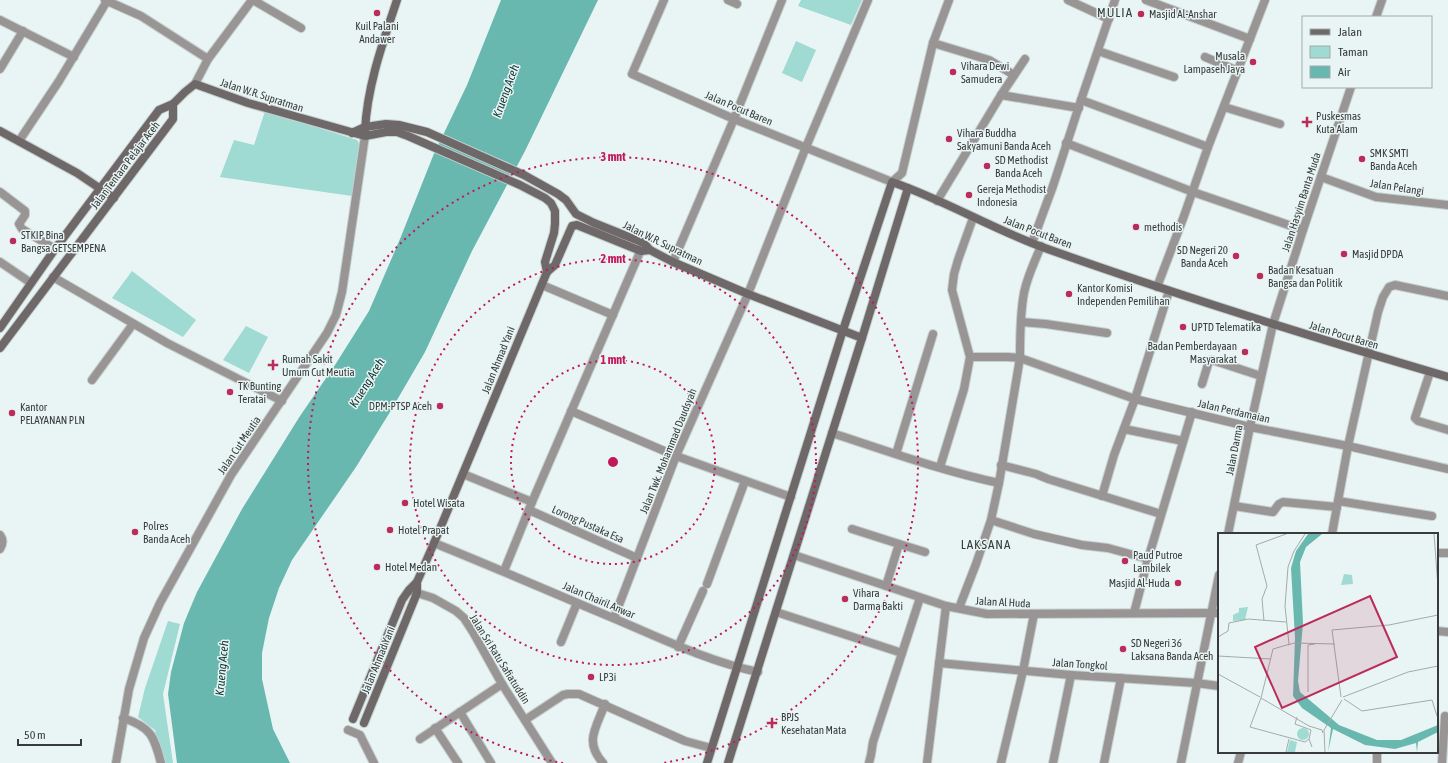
<svg xmlns="http://www.w3.org/2000/svg" width="1448" height="763" font-family="'Asap Condensed',sans-serif">
<style>
.green{fill:#9fdad3}
.water{fill:#69b8b0}
.lines{fill:none;stroke-linecap:round;stroke-linejoin:round}
.street-casing{stroke:#c5d0cf;stroke-width:10}
.secondary-casing{stroke:#c5d0cf;stroke-width:10}
.street{stroke:#999595;stroke-width:8}
.secondary{stroke:#6f6869;stroke-width:8}
.ring{fill:none;stroke:#c2185b;stroke-width:2;stroke-dasharray:2 4}
.poi-dot{fill:#bb2c59;stroke:#e9f5f4;stroke-width:1.5}
.labels{text-anchor:middle;dominant-baseline:central;stroke-width:3;stroke-linejoin:round;paint-order:stroke}
.poi-label{font-size:11px;fill:#373b3b;stroke:#e9f5f4;text-anchor:start}
.street-label{font-size:11px;fill:#373b3b;stroke:#e9f5f4}
.water-label{font-size:12px;font-style:italic;fill:#0b3330;stroke:#e9f5f4}
.quarter-label{font-size:13px;letter-spacing:1px;fill:#353e3d;stroke:#e9f5f4}
.inset-road{fill:none;stroke:#a2abaa;stroke-width:1}
.view{fill:#bb2c59;fill-opacity:0.15;stroke:#bb2c59;stroke-width:2}
.inset-edge{fill:none;stroke:#373b3b;stroke-width:2}
.centre{fill:#c2185b;stroke:#e9f5f4;stroke-width:2}
.ring-label{font-size:12px;text-anchor:middle;font-weight:bold;fill:#c2185b;stroke:#e9f5f4;stroke-width:3;stroke-linejoin:round;paint-order:stroke}
</style>
<rect width="100%" height="100%" fill="#e9f5f4"/>
<!-- green -->
<g class="green">
<path d="M801 0H862L851 25 798 6Z"/>
<path d="M796 41 816 50 802 82 782 73Z"/>
<path d="M265 111 357 140 361 146 352 196 220 177 234 140 254 145Z"/>
<path d="M132 271 196 320 183 337 112 298Z"/>
<path d="M246 326 268 337 249 373 223 360Z"/>
<path d="M168 621 180 624 163 694 173 763H156L151 738 156 731 138 717 145 688Z"/>
</g>
<!-- water -->
<path class="water" d="M501 0H598L525 151 472 251 425 352 390 412 356 467 292 560 279 588 269 618 262 653V679L273 729 290 763H177L168 694 171 672 184 623 197 592 242 509 300 416 335 365 369 311 400 239 433 156 467 85Z"/>
<g class="lines">
<!-- street casing -->
<g class="street-casing">
<g id="street">
<path d="M105 0 141 16 208 59"/>
<path d="M253 0 301 28"/>
<path d="M664 0 632 74 734 119 892 182 902 173 933 43 949 0"/>
<path d="M728 0 737 4"/>
<path d="M1068 0 1109 19"/>
<path d="M1146 0 1250 39"/>
<path d="M1376 17 1382 0"/>
<path d="M0 20 74 57"/>
<path d="M933 43 989 60 1014 75"/>
<path d="M1098 51 1174 77"/>
<path d="M1205 57 1238 71"/>
<path d="M0 69 23 31"/>
<path d="M195 84 208 59 252 0"/>
<path d="M1001 95 1079 108"/>
<path d="M1081 100 1208 147"/>
<path d="M1224 107 1280 124"/>
<path d="M19 141 59 81 107 1"/>
<path d="M1066 143 1193 192 1303 230"/>
<path d="M1321 177 1376 197 1448 205"/>
<path d="M0 192 25 211V215L19 224 22 229 55 249"/>
<path d="M937 201 1001 95 1025 59"/>
<path d="M973 218 958 260 954 274 952 290 970 357H1008L1020 358 1135 399 1250 427 1348 446 1448 469"/>
<path d="M1032 243 1053 186 1081 100 1115 0"/>
<path d="M0 262 31 283"/>
<path d="M673 262 734 119 782 0"/>
<path d="M53 277 167 343 282 401"/>
<path d="M542 285 613 315"/>
<path d="M1157 287 1184 216 1208 147 1265 0"/>
<path d="M1021 322 1046 324 1107 333"/>
<path d="M1430 372 1415 418 1418 421 1448 430"/>
<path d="M92 380 133 324"/>
<path d="M1202 384 1209 361 1212 360 1261 376"/>
<path d="M571 411 676 456 791 497"/>
<path d="M1124 429 1183 441"/>
<path d="M832 433C887 451 942 471 999 483L1020 358C1020 337 1020 314 1024 293 1027 277 1035 261 1041 246"/>
<path d="M896 454 933 334"/>
<path d="M1001 465 1036 474 1048 479 1161 514"/>
<path d="M940 467 964 389 970 357"/>
<path d="M463 474 532 502"/>
<path d="M1102 496 1114 455 1135 399 1169 291"/>
<path d="M1338 501 1432 516"/>
<path d="M1234 506 1273 512 1279 504 1283 502 1337 507"/>
<path d="M529 510 637 558"/>
<path d="M991 520 1034 534 1082 545 1108 548 1148 559"/>
<path d="M852 529 899 544 886 586"/>
<path d="M1228 534 1250 427 1273 324 1303 230 1351 87"/>
<path d="M1332 534 1348 446 1378 312 1383 297 1389 287 1395 285 1448 296"/>
<path d="M0 535C4 540 3 544 0 549"/>
<path d="M434 543C494 567 553 593 613 618 660 638 707 661 758 672"/>
<path d="M899 544 925 552"/>
<path d="M1437 553H1448"/>
<path d="M794 555 946 606 987 614 1219 613"/>
<path d="M504 571 532 502 643 245"/>
<path d="M707 584 745 481"/>
<path d="M411 591 433 598 456 611 464 618 473 632 502 684 552 763"/>
<path d="M959 608 976 564 991 520 999 483"/>
<path d="M776 612 902 653"/>
<path d="M1134 613 1148 559 1192 412"/>
<path d="M614 618 676 456 748 294 806 147 868 0"/>
<path d="M1437 631 1448 632"/>
<path d="M561 642 577 603"/>
<path d="M678 647 703 591"/>
<path d="M939 663 1071 675 1196 683 1219 686"/>
<path d="M460 712 491 763"/>
<path d="M123 718C151 727 154 736 161 763"/>
<path d="M525 720 563 695 568 694H579L685 741 711 748"/>
<path d="M435 728 458 763"/>
<path d="M348 730 360 735 374 763"/>
<path d="M420 739 502 684"/>
<path d="M116 763 129 689 144 638 160 603 231 475 327 333 336 315 342 292 365 136"/>
<path d="M603 763C584 742 596 728 605 704"/>
<path d="M869 763 871 755 873 742 920 598"/>
<path d="M927 763 946 606"/>
<path d="M1001 763 1023 671 1034 614"/>
<path d="M1053 763 1071 675"/>
<path d="M1104 763 1121 678"/>
<path d="M1181 763 1219 575"/>
<path d="M1238 763 1241 752"/>
<path d="M1377 763V752"/>
<path d="M1442 763 1445 716"/>
</g>
</g>
<!-- secondary casing -->
<g class="secondary-casing">
<g id="secondary">
<path d="M0 131 77 173 114 198"/>
<path d="M365 131C367 86 383 42 397 0"/>
<path d="M352 133 365 127 386 124 399 125 427 132 524 175 558 194 566 200 576 214 594 223 644 243 650 250 673 262 748 294 862 338"/>
<path d="M0 328 55 249 159 110 173 104 185 92 195 84 248 103 365 136 386 132H397L408 136 520 185 545 198 551 203 555 211V224L554 233 545 262 547 272"/>
<path d="M0 348 173 119V104"/>
<path d="M353 719 402 600 409 590 417 582 434 543 547 272 555 265 572 226 577 225 641 251 650 250"/>
<path d="M364 723 417 593V582"/>
<path d="M707 763 843 330 892 182C944 200 991 228 1042 247 1176 295 1312 337 1448 377"/>
<path d="M728 763 862 338 908 188"/>
</g>
</g>
<!-- street -->
<use href="#street" class="street"/>
<!-- secondary -->
<use href="#secondary" class="secondary"/>
</g>
<!-- distance rings -->
<g class="ring">
<circle cx="613" cy="462" r="102"/>
<circle cx="613" cy="462" r="203"/>
<path d="M563 763A305 305 0 1 1 663 763"/>
</g>
<!-- markers -->
<g class="poi-dot">
<circle cx="377" cy="13" r="4"/>
<circle cx="1141" cy="14" r="4"/>
<circle cx="1253" cy="62" r="4"/>
<circle cx="953" cy="72" r="4"/>
<path d="M1305 116h4v4h4v4h-4v4h-4v-4h-4v-4h4z"/>
<circle cx="949" cy="139" r="4"/>
<circle cx="1362" cy="159" r="4"/>
<circle cx="987" cy="166" r="4"/>
<circle cx="969" cy="195" r="4"/>
<circle cx="1136" cy="227" r="4"/>
<circle cx="13" cy="241" r="4"/>
<circle cx="1344" cy="254" r="4"/>
<circle cx="1236" cy="256" r="4"/>
<circle cx="1260" cy="276" r="4"/>
<circle cx="1069" cy="294" r="4"/>
<circle cx="1183" cy="327" r="4"/>
<circle cx="1245" cy="352" r="4"/>
<path d="M271 359h4v4h4v4h-4v4h-4v-4h-4v-4h4z"/>
<circle cx="230" cy="392" r="4"/>
<circle cx="440" cy="406" r="4"/>
<circle cx="12" cy="413" r="4"/>
<circle cx="405" cy="503" r="4"/>
<circle cx="390" cy="530" r="4"/>
<circle cx="135" cy="532" r="4"/>
<circle cx="1125" cy="561" r="4"/>
<circle cx="377" cy="567" r="4"/>
<circle cx="1178" cy="583" r="4"/>
<circle cx="845" cy="599" r="4"/>
<circle cx="1123" cy="649" r="4"/>
<circle cx="591" cy="677" r="4"/>
<path d="M770 717h4v4h4v4h-4v4h-4v-4h-4v-4h4z"/>
</g>
<g class="labels">
<!-- poi labels -->
<g class="poi-label">
<text x="1149" y="14">Masjid Al-Anshar</text>
<text x="377" y="26" text-anchor="middle">Kuil Palani<tspan x="377" dy="13">Andawer</tspan></text>
<text x="1245" y="56" text-anchor="end">Musala<tspan x="1245" dy="13">Lampaseh Jaya</tspan></text>
<text x="961" y="66">Vihara Dewi<tspan x="961" dy="13">Samudera</tspan></text>
<text x="1316" y="116">Puskesmas<tspan x="1316" dy="13">Kuta Alam</tspan></text>
<text x="957" y="133">Vihara Buddha<tspan x="957" dy="13">Sakyamuni Banda Aceh</tspan></text>
<text x="1370" y="153">SMK SMTI<tspan x="1370" dy="13">Banda Aceh</tspan></text>
<text x="995" y="160">SD Methodist<tspan x="995" dy="13">Banda Aceh</tspan></text>
<text x="977" y="189">Gereja Methodist<tspan x="977" dy="13">Indonesia</tspan></text>
<text x="1144" y="227">methodis</text>
<text x="21" y="235">STKIP Bina<tspan x="21" dy="13">Bangsa GETSEMPENA</tspan></text>
<text x="1228" y="250" text-anchor="end">SD Negeri 20<tspan x="1228" dy="13">Banda Aceh</tspan></text>
<text x="1352" y="254">Masjid DPDA</text>
<text x="1268" y="270">Badan Kesatuan<tspan x="1268" dy="13">Bangsa dan Politik</tspan></text>
<text x="1077" y="288">Kantor Komisi<tspan x="1077" dy="13">Independen Pemilihan</tspan></text>
<text x="1191" y="327">UPTD Telematika</text>
<text x="1237" y="346" text-anchor="end">Badan Pemberdayaan<tspan x="1237" dy="13">Masyarakat</tspan></text>
<text x="282" y="359">Rumah Sakit<tspan x="282" dy="13">Umum Cut Meutia</tspan></text>
<text x="238" y="386">TK Bunting<tspan x="238" dy="13">Teratai</tspan></text>
<text x="432" y="406" text-anchor="end">DPM-PTSP Aceh</text>
<text x="20" y="407">Kantor<tspan x="20" dy="13">PELAYANAN PLN</tspan></text>
<text x="413" y="503">Hotel Wisata</text>
<text x="143" y="526">Polres<tspan x="143" dy="13">Banda Aceh</tspan></text>
<text x="398" y="530">Hotel Prapat</text>
<text x="1133" y="555">Paud Putroe<tspan x="1133" dy="13">Lambilek</tspan></text>
<text x="385" y="567">Hotel Medan</text>
<text x="1170" y="583" text-anchor="end">Masjid Al-Huda</text>
<text x="853" y="593">Vihara<tspan x="853" dy="13">Darma Bakti</tspan></text>
<text x="1131" y="643">SD Negeri 36<tspan x="1131" dy="13">Laksana Banda Aceh</tspan></text>
<text x="599" y="677">LP3i</text>
<text x="781" y="717">BPJS<tspan x="781" dy="13">Kesehatan Mata</tspan></text>
</g>
<!-- street labels -->
<g class="street-label">
<text transform="translate(262 95) rotate(18)">Jalan W.R. Supratman</text>
<text transform="translate(739 108) rotate(23)">Jalan Pocut Baren</text>
<text transform="translate(125 165) rotate(-53)">Jalan Tentara Pelajar Aceh</text>
<text transform="translate(1397 187) rotate(9)">Jalan Pelangi</text>
<text transform="translate(1301 202) rotate(-72)">Jalan Hasyim Banta Muda</text>
<text transform="translate(1038 232) rotate(21)">Jalan Pocut Baren</text>
<text transform="translate(663 243) rotate(26)">Jalan W.R. Supratman</text>
<text transform="translate(1344 335) rotate(17)">Jalan Pocut Baren</text>
<text transform="translate(498 360) rotate(-68)">Jalan Ahmad Yani</text>
<text transform="translate(1234 411) rotate(13)">Jalan Perdamaian</text>
<text transform="translate(239 445) rotate(-56)">Jalan Cut Meutia</text>
<text transform="translate(1234 450) rotate(-79)">Jalan Darma</text>
<text transform="translate(668 451) rotate(-68)">Jalan Twk. Mohammad Daudsyah</text>
<text transform="translate(588 524) rotate(24)">Lorong Pustaka Esa</text>
<text transform="translate(599 600) rotate(23)">Jalan Chairil Anwar</text>
<text transform="translate(1003 602) rotate(3)">Jalan Al Huda</text>
<text transform="translate(500 659) rotate(58)">Jalan Sri Ratu Safiatuddin</text>
<text transform="translate(378 660) rotate(-68)">Jalan Ahmad Yani</text>
<text transform="translate(1080 664) rotate(4)">Jalan Tongkol</text>
</g>
<!-- water labels -->
<g class="water-label">
<text transform="translate(506 91) rotate(-70)">Krueng Aceh</text>
<text transform="translate(367 383) rotate(-58)">Krueng Aceh</text>
<text transform="translate(222 668) rotate(-85)">Krueng Aceh</text>
</g>
<!-- quarter labels -->
<g class="quarter-label">
<text x="1115" y="12">MULIA</text>
<text x="986" y="544">LAKSANA</text>
</g>
</g>
<!-- overview -->
<g transform="translate(1218 533)">
<rect width="220" height="220" fill="#e9f5f4"/>
<path d="M126 41 134 42 135 51 123 52ZM30 74 27 87 15 88V82L21 79V75ZM79 201a6 6 0 1 1 12 0a6 6 0 1 1-12 0ZM72 207 79 209 77 219H69Z" fill="#9fdad3"/>
<path d="M90 1H104L88 14 82 29 85 90 80 148 82 159 121 192 159 207H183L220 192V199L200 209 199 219 198 210 177 216 147 212 115 196 110 219 113 195 84 175 75 163 77 105 73 35 78 18Z" fill="#69b8b0"/>
<path class="inset-road" d="M216 1 220 54M46 88 44 66 49 53 38 12 68 1M0 104 10 98 11 90 30 86 68 89M71 111 67 73 70 34 76 18 87 1M70 112 76 110 117 111M55 116 43 165 32 194 87 209 91 206M55 116 72 111M0 123 53 126M0 141 42 164M90 159V112L97 111M123 164 114 97 171 92 220 82M125 164 190 139 220 133M43 165 91 193 104 197 105 200M126 166 144 178 214 167 219 183M79 184 77 191 93 197 91 206 94 214M68 219 71 206M107 219 106 197 124 167"/>
<path class="view" d="M152 63 179 124 64 175 37 114Z"/>
<rect width="220" height="220" class="inset-edge"/>
</g>
<circle cx="613" cy="462" r="6" class="centre"/>
<g class="ring-label">
<text x="613" y="161">3 mnt</text>
<text x="613" y="263">2 mnt</text>
<text x="613" y="364">1 mnt</text>
</g>
<!-- legend -->
<rect x="1302" y="16" width="130" height="72" fill="#e9f5f4" stroke="#a2abaa"/>
<rect x="1310" y="29" width="20" height="6" fill="#6f6869" stroke="#a2abaa"/>
<text x="1338" y="36" font-size="12" fill="#373b3b">Jalan</text>
<rect x="1310" y="46" width="20" height="12" fill="#9fdad3" stroke="#a2abaa"/>
<text x="1338" y="56" font-size="12" fill="#373b3b">Taman</text>
<rect x="1310" y="66" width="20" height="12" fill="#69b8b0" stroke="#a2abaa"/>
<text x="1338" y="76" font-size="12" fill="#373b3b">Air</text>
<!-- scale -->
<path d="M18 739v6h63v-6" fill="none" stroke="#373b3b" stroke-width="2"/>
<text x="24" y="739" font-size="12" fill="#373b3b" stroke="#e9f5f4" stroke-width="3" paint-order="stroke">50 m</text>
</svg>
